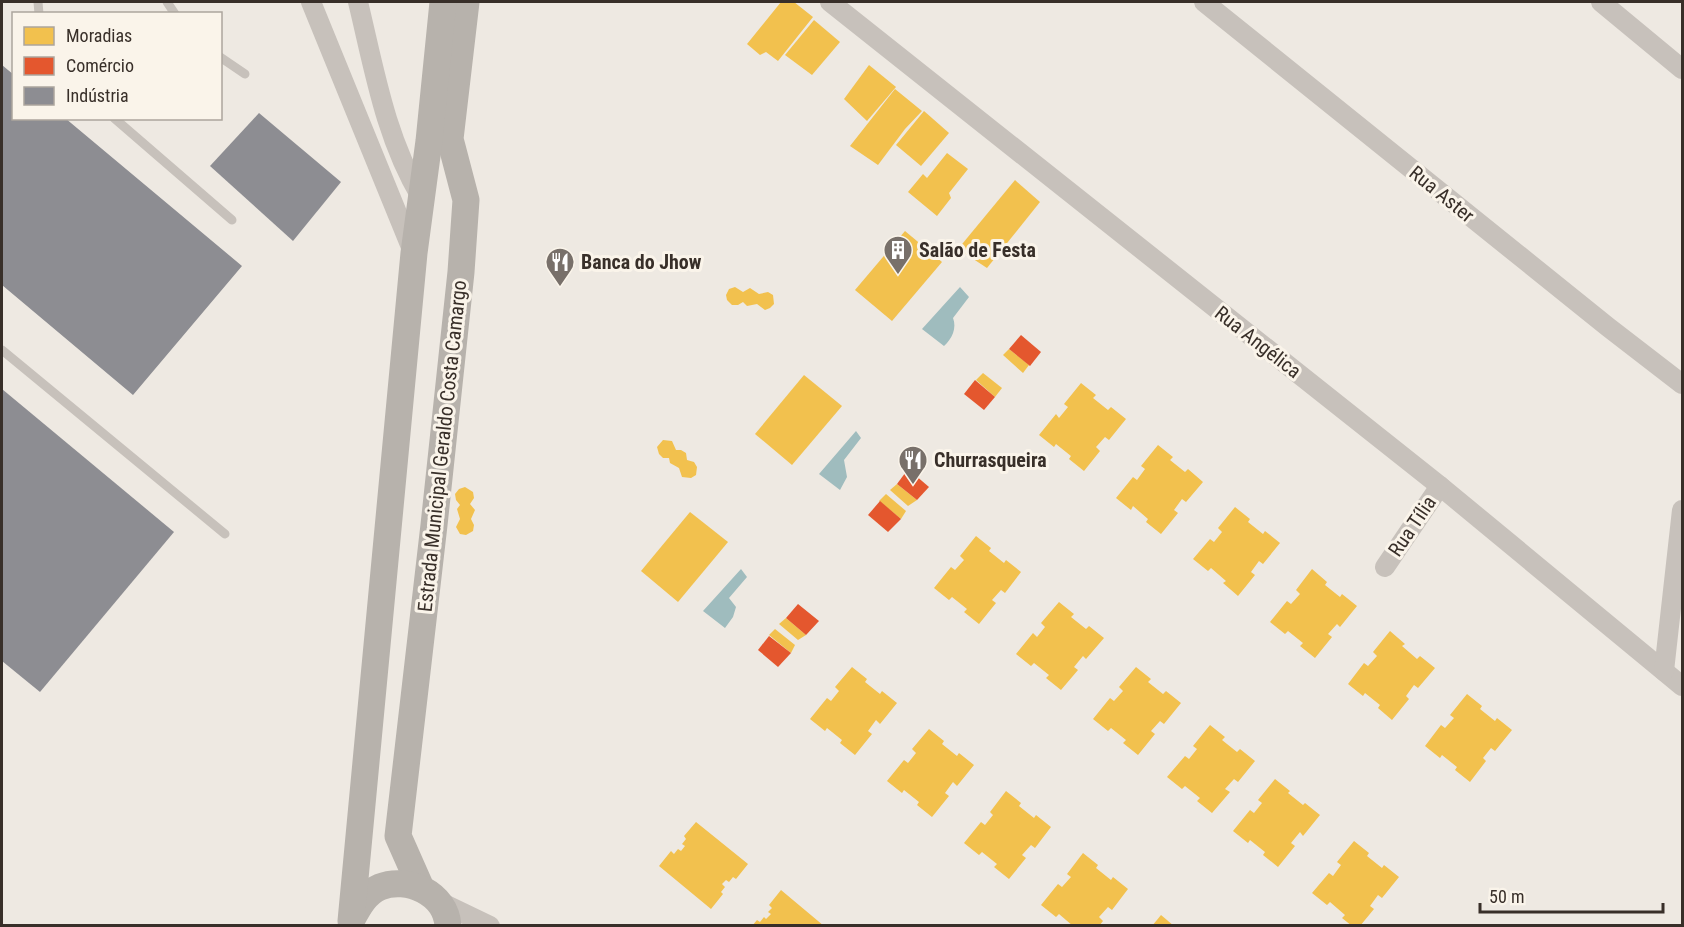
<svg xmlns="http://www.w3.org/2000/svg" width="1684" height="927" font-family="'Roboto Condensed',sans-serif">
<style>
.water{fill:#9fbcbe}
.homes{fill:#f2c14e}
.shops{fill:#e4572e}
.industry{fill:#8d8d92}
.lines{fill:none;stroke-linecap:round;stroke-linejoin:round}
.lane{stroke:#c7c1bb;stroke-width:9}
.street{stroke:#c7c1bb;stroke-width:20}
.secondary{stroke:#b7b2ac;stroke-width:27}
.labels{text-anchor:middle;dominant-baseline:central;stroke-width:6;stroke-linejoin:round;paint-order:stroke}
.street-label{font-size:20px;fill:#382f29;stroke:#faf4ea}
.poi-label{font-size:20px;font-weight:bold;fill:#382f29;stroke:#faf4ea;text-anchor:start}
</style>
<rect width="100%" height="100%" fill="#eee9e2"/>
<!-- water -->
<g class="water">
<path d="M960 287 969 297 953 318C957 328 952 339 944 346L922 329Z"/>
<path d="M856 431 861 438 844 460 847 477 840 490 819 474Z"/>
<path d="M741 569 747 577 729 598 736 607 733 617 725 628 703 611Z"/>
</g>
<!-- homes -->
<g class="homes">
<path d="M781 2H794L813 17 778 61 766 52 760 55 747 44Z"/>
<path d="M814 20 840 42 812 75 785 55Z"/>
<path d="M869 65 896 87 867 121 844 99Z"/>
<path d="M895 89 922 111 905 129 878 165 850 146Z"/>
<path d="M924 111 949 133 921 166 896 145Z"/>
<path d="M947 153 968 169 949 193 951 198 937 216 908 192 923 174 927 178Z"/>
<path d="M1015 180 1040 202 987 268 958 249Z"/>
<path d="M905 231 942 262 892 321 855 290Z"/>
<path d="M735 287 743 292 750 288 759 294 768 292 773 295 774 304 770 308 765 310 757 304 747 306 743 302 738 305H732L727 300 726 295 729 289Z"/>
<path d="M1009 349 1029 365 1023 373 1003 355Z"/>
<path d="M983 373 1002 388 995 397 976 380Z"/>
<path d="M804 375 842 406 792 465 755 434Z"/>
<path d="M1081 383 1096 395 1093 398 1108 410 1111 407 1126 419 1109 440 1105 437 1096 447 1100 451 1084 471 1069 459 1071 456 1056 444 1054 447 1039 435 1056 414 1059 418 1068 407 1064 404Z"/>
<path d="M663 440 672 441 676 450H681L686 453 687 460 694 462 697 467 696 475 691 478 682 477 679 468 670 463 669 458H663L659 454 657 447Z"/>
<path d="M1158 445 1173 457 1170 460 1185 472 1188 469 1203 482 1186 502 1182 499 1174 510 1178 513 1161 534 1146 522 1148 519 1133 506 1131 510 1116 498 1133 477 1137 480 1145 469 1141 466Z"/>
<path d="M897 484 917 500 908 506 890 490Z"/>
<path d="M465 487 473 492 474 498 470 504 475 510 471 519 474 525 473 531 466 535 460 534 456 527 460 519 457 509 460 505 456 500 455 494 459 489Z"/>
<path d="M886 494 906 511 901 519 879 501Z"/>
<path d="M1235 507 1250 519 1248 522 1263 534 1265 531 1280 543 1263 564 1259 561 1251 572 1255 575 1238 596 1223 583 1226 581 1211 568 1208 571 1193 559 1210 539 1214 542 1222 532 1218 528Z"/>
<path d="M690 512 728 542 678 602 641 571Z"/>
<path d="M976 536 991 548 989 551 1004 563 1006 560 1021 572 1005 593 1001 590 992 600 996 603 979 624 964 612 967 609 952 597 949 600 934 588 951 567 955 570 964 560 960 556Z"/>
<path d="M1312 569 1327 582 1325 585 1340 597 1342 594 1357 606 1340 627 1337 624 1328 634 1332 637 1315 658 1300 646 1303 643 1288 631 1285 634 1270 622 1287 601 1291 604 1300 594 1296 590Z"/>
<path d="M1059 602 1074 614 1071 617 1086 629 1089 626 1104 638 1086 659 1083 656 1074 667 1078 670 1061 690 1046 678 1049 675 1034 663 1031 666 1016 654 1033 633 1037 637 1045 627 1041 623Z"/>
<path d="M786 618 806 635 798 640 779 624Z"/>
<path d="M775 629 795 645 791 653 769 635Z"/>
<path d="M1390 631 1405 644 1402 646 1417 659 1420 656 1435 668 1418 688 1414 685 1406 696 1409 699 1392 720 1378 708 1380 705 1365 693 1363 696 1348 684 1364 663 1368 666 1377 656 1373 652Z"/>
<path d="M852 667 867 679 865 682 880 694 882 691 897 703 880 724 876 720 868 731 872 734 855 755 840 743 842 740 827 728 825 731 810 719 827 698 831 701 839 691 835 687Z"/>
<path d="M1136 667 1151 679 1148 682 1163 694 1166 691 1181 703 1164 724 1160 721 1151 731 1155 734 1138 755 1123 743 1126 740 1111 728 1108 731 1093 719 1110 698 1114 701 1123 691 1119 687Z"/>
<path d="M1467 694 1482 706 1480 709 1495 721 1497 718 1512 730 1495 751 1491 748 1483 758 1486 761 1470 782 1455 770 1457 767 1442 755 1440 758 1425 746 1441 725 1445 728 1454 718 1450 715Z"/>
<path d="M1210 725 1225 737 1222 740 1237 752 1240 749 1255 761 1238 782 1234 779 1225 789 1230 792 1212 813 1197 801 1200 798 1185 786 1182 789 1167 777 1185 756 1189 759 1197 749 1193 746Z"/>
<path d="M929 729 944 741 942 744 957 756 959 753 974 765 957 786 953 782 945 793 949 796 932 817 917 805 919 802 904 790 902 793 887 781 904 760 908 763 916 753 912 749Z"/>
<path d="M1275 779 1290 791 1288 793 1303 805 1305 803 1320 815 1303 836 1300 832 1291 843 1295 846 1278 867 1263 855 1265 852 1250 840 1248 843 1233 831 1250 810 1254 813 1262 803 1258 800Z"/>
<path d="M1006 791 1021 803 1019 806 1034 818 1036 815 1051 827 1035 848 1031 845 1022 855 1026 858 1009 879 994 867 997 864 982 852 979 855 964 843 981 822 985 825 993 815 990 812Z"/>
<path d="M696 822 748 864 736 879 733 877 729 882 726 880 722 884 725 887 721 892 723 894 711 909 659 866 671 851 674 854 678 849 681 851 685 846 682 844 686 839 684 836Z"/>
<path d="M1354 841 1369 853 1367 856 1382 868 1384 865 1399 877 1382 898 1378 895 1370 906 1374 909 1360 926H1352L1342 918 1345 915 1330 902 1327 905 1312 893 1329 873 1333 876 1341 865 1337 862Z"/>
<path d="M1083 853 1098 865 1096 868 1111 880 1113 877 1128 889 1112 910 1108 907 1099 917 1103 921 1099 926H1073L1059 914 1056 917 1041 905 1058 884 1062 887 1071 877 1067 874Z"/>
<path d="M781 890 824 926H752L757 920 760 922 764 917 766 919 771 914 768 912 772 908 769 905Z"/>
<path d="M1161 915 1174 926H1152Z"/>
</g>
<!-- shops -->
<g class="shops">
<path d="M1021 335 1041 352 1030 366 1009 349Z"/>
<path d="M975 380 995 397 984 410 964 394Z"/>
<path d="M908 469 929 487 917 500 897 484Z"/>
<path d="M880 501 901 519 888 532 868 515Z"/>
<path d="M798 604 819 621 806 635 786 618Z"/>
<path d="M769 636 791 653 778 667 758 650Z"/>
</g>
<!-- industry -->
<g class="industry">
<path d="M2 65 14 75V118H65L242 266 133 395 2 285Z"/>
<path d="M259 113 341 182 293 241 210 166Z"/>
<path d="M2 389 174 532 40 692 2 661Z"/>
</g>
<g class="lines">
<!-- lane -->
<g class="lane">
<path d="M38 2 39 14"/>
<path d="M167 2 175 14"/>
<path d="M220 57 245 74"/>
<path d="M114 118 232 220"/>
<path d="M2 350 225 534"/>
</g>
<!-- street -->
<g class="street">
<path d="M311 2 413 252"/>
<path d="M358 2C374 68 385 137 421 197"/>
<path d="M830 2 1440 486 1682 686"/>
<path d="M1204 2 1608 327 1682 384"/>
<path d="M1601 2 1682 69"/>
<path d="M1385 567 1440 486"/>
<path d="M1664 671 1682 510"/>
<path d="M438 901 490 926"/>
</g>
<!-- secondary -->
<g class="secondary">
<path d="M421 888 398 836 434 525 461 272 466 200 450 139 466 2"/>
<path d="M352 919C359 906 366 893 380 887 407 876 446 893 448 926"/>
<path d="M351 921 414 253 429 141 443 2"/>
</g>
</g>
<!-- icons -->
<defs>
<g id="building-pin" transform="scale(1.5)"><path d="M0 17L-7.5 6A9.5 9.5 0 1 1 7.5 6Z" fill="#78706a" stroke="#faf4ea"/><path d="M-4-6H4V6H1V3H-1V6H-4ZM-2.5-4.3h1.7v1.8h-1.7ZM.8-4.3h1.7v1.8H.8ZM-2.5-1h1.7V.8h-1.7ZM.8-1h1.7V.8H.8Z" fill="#fff"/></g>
<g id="restaurant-pin" transform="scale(1.5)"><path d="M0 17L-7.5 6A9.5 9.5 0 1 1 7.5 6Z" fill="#78706a" stroke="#faf4ea"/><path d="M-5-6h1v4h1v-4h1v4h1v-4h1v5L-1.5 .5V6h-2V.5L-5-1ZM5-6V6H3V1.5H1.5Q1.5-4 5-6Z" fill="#fff"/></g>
</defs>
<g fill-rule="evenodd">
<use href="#building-pin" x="898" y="250"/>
<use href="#restaurant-pin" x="560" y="262"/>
<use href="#restaurant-pin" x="913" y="460"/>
</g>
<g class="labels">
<!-- street labels -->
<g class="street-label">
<text transform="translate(1442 194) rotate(39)">Rua Aster</text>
<text transform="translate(1258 342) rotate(38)">Rua Angélica</text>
<text transform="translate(442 446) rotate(-84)">Estrada Municipal Geraldo Costa Camargo</text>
<text transform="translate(1412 526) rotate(-56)">Rua Tília</text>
</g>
<!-- poi labels -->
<g class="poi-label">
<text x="919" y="250">Salão de Festa</text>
<text x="581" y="262">Banca do Jhow</text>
<text x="934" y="460">Churrasqueira</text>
</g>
</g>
<!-- border -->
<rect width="1684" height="927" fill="none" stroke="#382f29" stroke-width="6"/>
<!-- legend -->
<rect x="12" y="12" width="210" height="108" fill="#faf4ea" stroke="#aca59d" stroke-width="1.5"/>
<rect x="24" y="27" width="30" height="18" fill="#f2c14e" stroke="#aca59d" stroke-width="1.5"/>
<text x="66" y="42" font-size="18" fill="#382f29">Moradias</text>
<rect x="24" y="57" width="30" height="18" fill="#e4572e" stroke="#aca59d" stroke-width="1.5"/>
<text x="66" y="72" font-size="18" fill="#382f29">Comércio</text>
<rect x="24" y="87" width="30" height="18" fill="#8d8d92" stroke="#aca59d" stroke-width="1.5"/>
<text x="66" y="102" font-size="18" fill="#382f29">Indústria</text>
<!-- scale -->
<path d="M1480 903v9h183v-9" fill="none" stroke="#382f29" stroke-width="3"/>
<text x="1489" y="903" font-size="18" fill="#382f29" stroke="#faf4ea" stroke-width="4.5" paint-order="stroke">50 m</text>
</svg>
